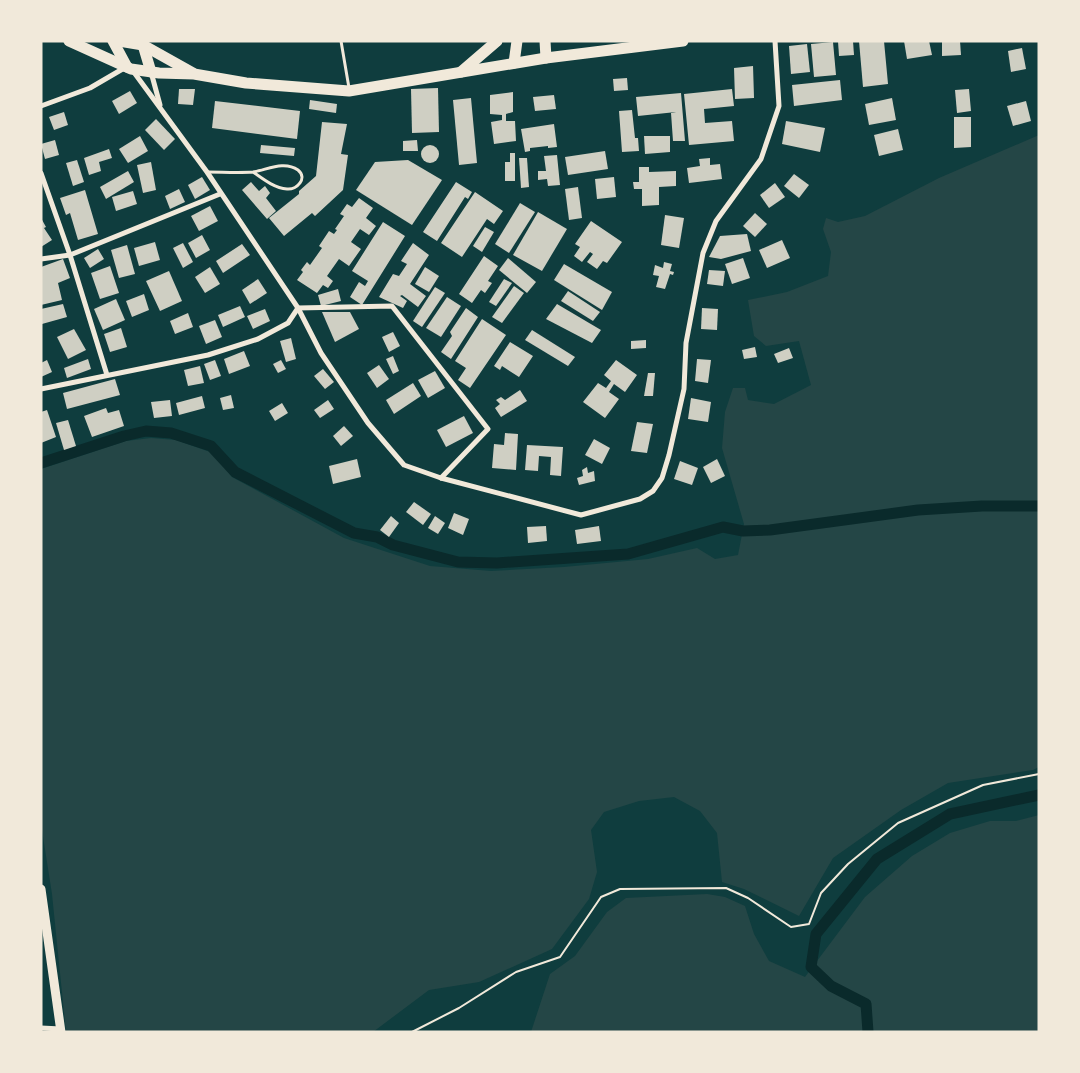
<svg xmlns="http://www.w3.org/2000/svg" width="1080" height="1073" font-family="Ubuntu,sans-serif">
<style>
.green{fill:#244646}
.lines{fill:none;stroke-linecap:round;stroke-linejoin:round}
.canal{stroke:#0a2a2b;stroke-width:11}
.building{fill:#cfcfc3}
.path{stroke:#f1e9da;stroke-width:2}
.service{stroke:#f1e9da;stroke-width:3}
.minor{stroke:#f1e9da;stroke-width:5}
.tertiary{stroke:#f1e9da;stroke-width:9}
.trunk{stroke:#f1e9da;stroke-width:11}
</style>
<rect width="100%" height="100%" fill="#0f3d3e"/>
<!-- green -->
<g class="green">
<path d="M1039 135V767L1033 770 948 783 901 810 833 858 799 916 744 889 722 882 717 833 700 811 674 797 639 801 604 812 591 830 597 872 589 899 552 949 479 982 429 990 373 1032H66L52 894 41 824V469L126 441 151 438 176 440 213 453 232 477 344 538 430 566 491 571 564 567 648 559 697 548 715 559 738 555 744 524 722 448 725 412 733 388H745L748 400 774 404 811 385 799 341 766 346 754 336 748 300 787 292 828 276 831 252 823 229 826 218 838 222 865 216 939 178Z"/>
<path d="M1039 815V1032H531L550 974 575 956 607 912 626 898 707 894 725 897 745 906 754 934 769 961 805 977 865 897 912 856 950 833 990 821H1016Z"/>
</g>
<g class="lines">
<!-- canal -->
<g class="canal">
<path d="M41 463 124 436 146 431 171 433 211 446 235 472 354 533 377 537 393 545 458 562 497 563 628 554 723 527 743 531 770 530 918 510 982 506H1039"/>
<path d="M868 1032 866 1004 831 986 811 967 816 934 877 859 950 814 1039 795"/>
</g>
</g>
<!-- building -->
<g class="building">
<path d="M838 41H853L854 55 839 56Z"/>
<path d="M859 41H884L888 84 863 87Z"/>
<path d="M904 41H929L932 55 907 59Z"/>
<path d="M942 41H960L961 55 942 56Z"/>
<path d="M833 42 836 75 814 77 811 44Z"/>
<path d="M807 44 810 72 791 74 789 46Z"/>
<path d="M1022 48 1026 69 1011 72 1008 51Z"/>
<path d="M753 66 754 98 735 99 734 68Z"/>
<path d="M627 78 628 90 614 91 613 79Z"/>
<path d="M840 80 842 100 794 106 792 85Z"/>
<path d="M438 88 439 132 412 133 411 89Z"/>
<path d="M179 89H195L193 105 178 104Z"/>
<path d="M732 89 734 106 704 109 705 123 732 121 734 141 689 145 684 94Z"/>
<path d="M969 89 971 111 957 113 955 90Z"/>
<path d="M130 91 137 103 119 114 112 101Z"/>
<path d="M513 92V112L506 114V121H515L516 141 494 144 491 122 502 120V115L490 114V95Z"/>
<path d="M681 93 685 141H673L671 113 676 112 638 116 636 97Z"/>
<path d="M554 95 556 109 535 111 533 97Z"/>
<path d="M471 98 477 163 459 165 453 100Z"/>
<path d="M892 98 896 120 869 125 865 104Z"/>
<path d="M310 100 337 104 336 113 309 109Z"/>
<path d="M215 101 300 111 297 139 212 128Z"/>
<path d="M1026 101 1031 121 1013 126 1007 106Z"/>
<path d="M632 110 635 138H638L639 151 622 152 619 111Z"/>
<path d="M64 112 68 125 54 130 49 117Z"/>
<path d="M954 117H971V147L954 148Z"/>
<path d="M156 119 175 139 164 150 145 130Z"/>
<path d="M786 121 825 128 820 152 782 144Z"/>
<path d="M322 122 347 124 341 154 348 155 343 190 315 216 312 213 284 236 269 218 299 194V191L316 176Z"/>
<path d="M554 124 557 147 548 148V146L530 148V151L525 152 521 129Z"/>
<path d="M898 129 903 150 879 156 874 135Z"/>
<path d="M140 136 148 151 128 163 119 149Z"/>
<path d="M644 136H670V152L645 154Z"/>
<path d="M55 140 59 155 45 159 41 144Z"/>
<path d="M417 140 418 151H403V141Z"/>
<circle cx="430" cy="154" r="9"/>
<path d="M261 145 295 148 294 156 260 153Z"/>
<path d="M109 149 112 158 99 162 101 171 89 175 84 158Z"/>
<path d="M605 151 608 169 568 175 565 157Z"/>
<path d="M510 153H515V181H505V162H510Z"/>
<path d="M557 155 560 185 548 186 547 179 538 180V171H546L544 156Z"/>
<path d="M519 158H527L529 187 521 188Z"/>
<path d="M710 158V165L720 164 722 179 689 183 687 168 700 166 699 159Z"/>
<path d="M77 160 84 182 73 186 66 163Z"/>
<path d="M408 160 442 180 412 225 356 190 375 162Z"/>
<path d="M151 162 156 190 143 193 137 165Z"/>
<path d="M639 167H649V172L676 171V186L659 187V205L642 206V189H634L633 182H639Z"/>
<path d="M128 171 134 182 106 199 100 187Z"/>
<path d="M794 174 809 185 799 198 784 186Z"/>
<path d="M202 177 210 190 195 199 188 185Z"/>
<path d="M614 177 616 197 597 199 595 179Z"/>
<path d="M251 182 259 191 265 186 270 193 266 198 276 211 267 219 242 190Z"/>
<path d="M456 182 472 192 468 199 465 197 437 241 423 232Z"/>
<path d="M775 183 785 197 769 208 760 195Z"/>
<path d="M578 187 582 218 569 220 565 189Z"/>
<path d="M179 189 185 202 170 209 165 196Z"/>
<path d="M85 190 98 234 78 240 70 213 66 215 60 198Z"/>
<path d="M133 191 137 204 116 211 112 197Z"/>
<path d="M475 192 503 211 494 224 487 219 462 257 441 243Z"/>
<path d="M359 198 373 208 366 218 376 226 369 235 360 229 351 242 361 249 349 266 339 259 327 276 333 281 328 288 323 285 317 293 297 280 303 272 301 270 307 262 310 265 322 248 319 246 329 231 334 234 337 230 335 229 344 216 340 214 347 204 352 207Z"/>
<path d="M520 203 535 212 509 253 495 244Z"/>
<path d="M210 206 218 221 199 231 191 216Z"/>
<path d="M538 212 567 229 542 271 513 255Z"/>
<path d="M755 213 767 224 755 237 743 226Z"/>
<path d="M665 215 684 218 679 248 661 245Z"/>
<path d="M41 218 46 227 44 228 52 240 41 247Z"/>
<path d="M591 221 622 242 607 263 603 261 597 269 587 262 593 254 590 252 582 262 574 256 580 247 575 244Z"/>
<path d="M383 222 405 236 362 305 350 297 359 282 365 286 368 281 352 271Z"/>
<path d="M485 227 494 232 482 252 473 246Z"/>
<path d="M747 234 751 251 721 259 709 257 720 236Z"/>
<path d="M202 235 210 250 196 258 188 243Z"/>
<path d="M782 240 790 258 767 268 759 250Z"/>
<path d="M155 242 160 260 139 266 134 248Z"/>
<path d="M183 243 193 262 183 268 173 248Z"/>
<path d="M413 243 429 255 410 284 426 296 418 307 402 295 400 296 407 301 403 308 379 297 393 274 399 276 407 264 401 261Z"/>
<path d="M242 244 250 255 223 273 216 261Z"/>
<path d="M127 245 135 274 119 278 111 250Z"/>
<path d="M98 249 104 259 90 268 84 258Z"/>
<path d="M484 256 498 266 488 281 492 283 485 293 481 290 472 303 459 294Z"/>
<path d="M508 258 536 282 527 293 499 270Z"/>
<path d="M743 258 750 278 732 284 725 264Z"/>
<path d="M63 259 70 278 58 283 62 300 41 305V267Z"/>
<path d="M664 262 672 264 670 271 674 272 673 275 670 274 665 289 656 287 659 276 653 275 655 265 663 268Z"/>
<path d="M564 264 612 292 602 310 554 280Z"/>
<path d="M110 266 119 293 100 299 91 273Z"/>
<path d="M210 267 220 284 205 293 195 277Z"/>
<path d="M425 267 439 276 429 292 415 284Z"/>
<path d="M709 270 725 271 723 286 707 284Z"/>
<path d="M169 271 182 301 160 311 146 281Z"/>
<path d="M258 279 267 293 250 304 242 290Z"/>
<path d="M504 279 512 283 496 306 489 302Z"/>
<path d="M514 286 524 293 502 323 492 317Z"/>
<path d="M435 287 445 293 422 327 413 321Z"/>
<path d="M338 289 341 301 321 306 318 295Z"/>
<path d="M568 291 600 312 593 321 561 301Z"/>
<path d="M144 294 149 310 132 317 126 301Z"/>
<path d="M447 297 461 306 441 337 426 328Z"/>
<path d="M116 299 125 320 103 330 94 309Z"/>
<path d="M63 304 67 317 42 324 41 309Z"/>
<path d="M557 304 601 330 592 343 546 319Z"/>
<path d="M240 306 245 317 223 327 218 315Z"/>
<path d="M466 308 478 317 451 359 441 352 452 336 450 332Z"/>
<path d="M702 308 718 309 717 330 701 329Z"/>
<path d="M265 309 270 321 253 329 247 316Z"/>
<path d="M322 312H350L359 329 335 342Z"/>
<path d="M188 313 193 327 175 334 170 321Z"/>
<path d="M482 319 506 335 470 388 458 380 466 368 455 361Z"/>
<path d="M215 320 222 337 206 344 199 326Z"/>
<path d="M121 328 127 347 110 352 104 334Z"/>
<path d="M74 329 86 350 68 359 57 337Z"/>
<path d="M532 330 575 357 568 366 525 340Z"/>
<path d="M393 332 400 346 389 352 382 337Z"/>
<path d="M291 338 296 359 286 362 280 341Z"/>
<path d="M646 340V348L631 349V341Z"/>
<path d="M510 342 533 356 519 377 502 366 500 370 494 366Z"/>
<path d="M755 347 757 357 744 359 742 350Z"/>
<path d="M789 348 793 358 778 363 774 354Z"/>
<path d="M244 351 250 366 229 374 224 359Z"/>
<path d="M393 356 399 371 393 374 386 359Z"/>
<path d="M88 359 91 369 67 378 64 368Z"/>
<path d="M697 359 711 360 708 383 695 381Z"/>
<path d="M47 360 52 372 41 377V363Z"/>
<path d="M215 360 221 376 210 380 204 364Z"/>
<path d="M281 360 286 369 278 373 273 364Z"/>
<path d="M616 360 637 375 625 392 614 384 609 392 619 399 605 418 583 402 598 383 606 388 611 381 604 375Z"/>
<path d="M379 365 389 379 377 388 367 373Z"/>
<path d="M200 366 204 383 188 386 184 370Z"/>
<path d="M323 369 334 382 325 389 314 376Z"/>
<path d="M435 371 445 388 428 398 418 380Z"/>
<path d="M648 373H655L653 396H644Z"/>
<path d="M115 379 120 395 67 409 63 393Z"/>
<path d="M413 383 421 396 394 414 386 400Z"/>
<path d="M520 390 527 401 501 417 495 408 500 404 496 400 501 397 505 400Z"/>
<path d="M231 395 234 408 223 410 220 398Z"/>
<path d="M202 396 205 408 179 415 176 403Z"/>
<path d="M691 398 711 402 708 422 688 419Z"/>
<path d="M170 400 172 416 154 418 151 402Z"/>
<path d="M328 400 334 409 320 418 314 410Z"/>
<path d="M282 403 288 413 275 421 269 411Z"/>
<path d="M106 408 108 413 119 410 124 426 92 437 84 416Z"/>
<path d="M47 410 56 437 41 443V412Z"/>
<path d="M464 416 473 433 446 447 437 430Z"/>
<path d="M68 420 76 446 64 450 56 423Z"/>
<path d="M637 422 653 424 647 453 631 451Z"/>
<path d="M344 426 353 436 341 446 333 436Z"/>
<path d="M505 433 518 434 516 470 492 468 494 444 504 445Z"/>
<path d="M594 439 610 448 602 464 585 455Z"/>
<path d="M527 445 563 447 561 476 550 475 551 457 539 456 538 471 525 470Z"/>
<path d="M357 459 361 477 333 484 329 466Z"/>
<path d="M717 459 725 476 711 483 703 467Z"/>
<path d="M680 461 698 468 692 485 674 479Z"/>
<path d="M587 467 588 473 594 471 595 481 579 485 577 478 583 476 582 470Z"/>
<path d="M414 502 431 514 423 525 406 512Z"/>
<path d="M454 513 469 519 463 535 448 528Z"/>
<path d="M391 516 399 523 389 537 380 530Z"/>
<path d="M435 516 445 523 438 534 428 528Z"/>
<path d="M546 526 547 541 528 543 527 527Z"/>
<path d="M599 526 601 541 577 544 575 530Z"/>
</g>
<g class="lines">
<!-- path -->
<path class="path" d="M412 1032 459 1008 516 972 560 957 601 897 620 889 726 888 748 898 791 927 809 924 821 893 848 864 898 823 983 785 1039 774"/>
<!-- service -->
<g class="service">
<path d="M341 41 349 88"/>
<path d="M207 172C222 172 238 173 253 172 267 170 284 160 298 170 308 178 297 190 287 189 274 188 263 179 253 172"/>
</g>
<!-- minor -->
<g class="minor">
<path d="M133 71 207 172 298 308 321 353 368 423 404 465 441 478 581 515 640 499 653 491 662 478 669 455 684 389 686 343 703 253 716 221 761 159 779 106 775 41"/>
<path d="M151 72 160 105"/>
<path d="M41 106 90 88 126 67"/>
<path d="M41 173 70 255 107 375"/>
<path d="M41 259 70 255 220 194"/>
<path d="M41 389 208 355 258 339 288 323 298 308 392 306 488 429 441 478"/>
<path d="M41 1028 61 1029"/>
</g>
<!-- tertiary -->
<path class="tertiary" d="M41 889 61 1032"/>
<!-- trunk -->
<g class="trunk">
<path d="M69 41 131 69 159 73 194 74 246 83 349 91 546 58 683 41"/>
<path d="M113 41 127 67"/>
<path d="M119 41 143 45"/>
<path d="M139 41 143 45 193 73"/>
<path d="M545 41 546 58"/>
<path d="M143 45 151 72"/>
<path d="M514 63 517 41"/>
<path d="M461 72 497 41"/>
</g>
</g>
<!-- border -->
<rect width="1080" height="1073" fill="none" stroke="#f1e9da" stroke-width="85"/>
</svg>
